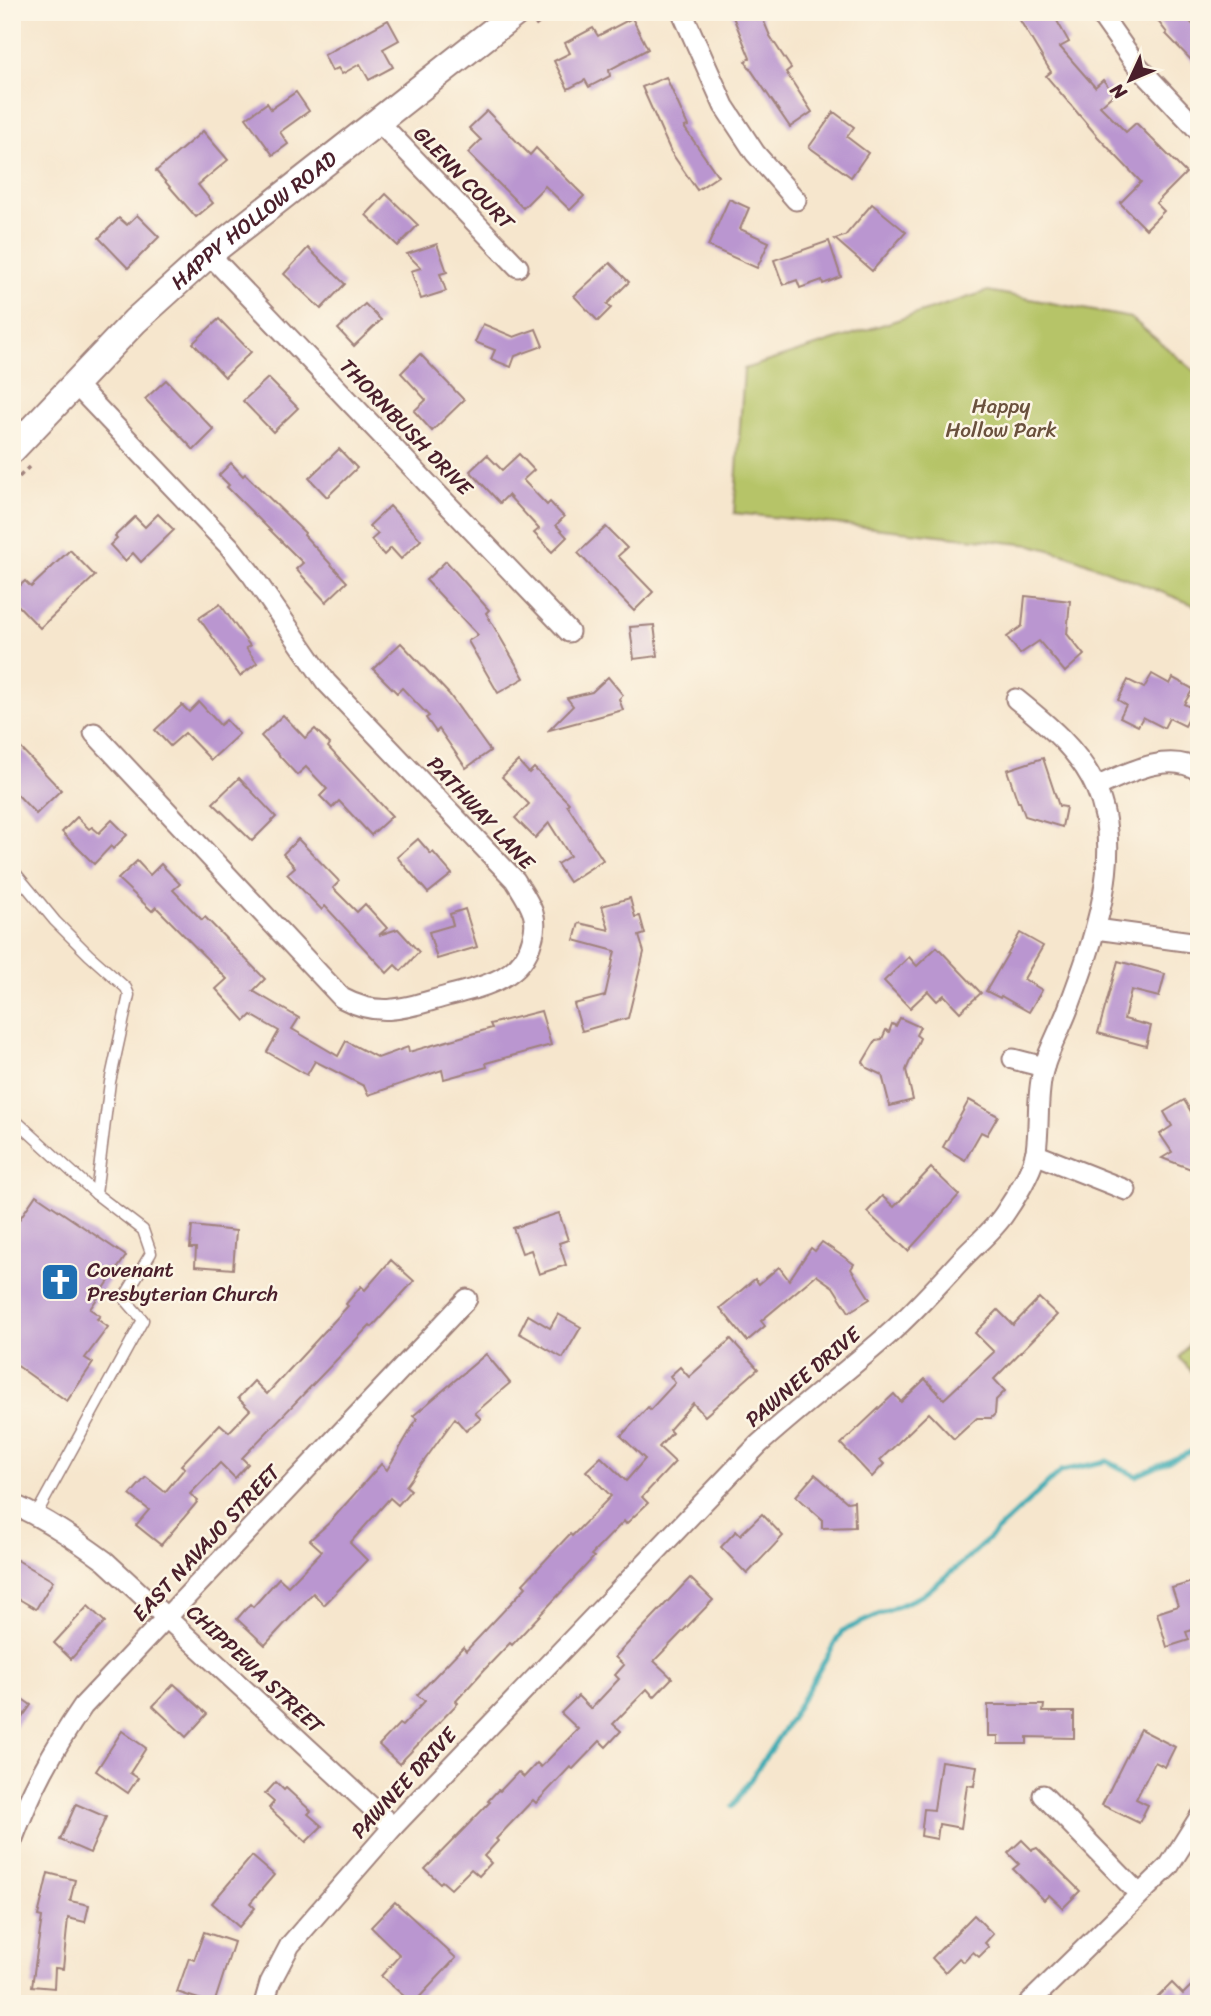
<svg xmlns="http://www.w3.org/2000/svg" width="1211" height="2016" font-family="Sriracha,sans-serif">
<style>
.green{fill:#b6c467;stroke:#807249;stroke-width:2}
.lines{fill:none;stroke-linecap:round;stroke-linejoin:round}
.stream{stroke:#39aab3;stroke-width:5}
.building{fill:#ba96d0}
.lane-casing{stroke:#a0827c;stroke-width:13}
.street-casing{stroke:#a0827c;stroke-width:23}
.secondary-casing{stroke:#a0827c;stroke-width:30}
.path{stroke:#a0827c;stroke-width:3.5;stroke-dasharray:5 5;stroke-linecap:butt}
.lane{stroke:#fff;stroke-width:10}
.street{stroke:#fff;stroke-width:19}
.secondary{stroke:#fff;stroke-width:26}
.labels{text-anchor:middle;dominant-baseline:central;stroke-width:5;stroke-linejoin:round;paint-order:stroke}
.street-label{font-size:21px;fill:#4a1f2b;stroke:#fcf5e5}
.park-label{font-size:21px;fill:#6a513d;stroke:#fcf5e5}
.poi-label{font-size:21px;fill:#4a1f2b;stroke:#fcf5e5;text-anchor:start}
</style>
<rect width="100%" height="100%" fill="#fcf5e5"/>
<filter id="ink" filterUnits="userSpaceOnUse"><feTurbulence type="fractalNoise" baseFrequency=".0143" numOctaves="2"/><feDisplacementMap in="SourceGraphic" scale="14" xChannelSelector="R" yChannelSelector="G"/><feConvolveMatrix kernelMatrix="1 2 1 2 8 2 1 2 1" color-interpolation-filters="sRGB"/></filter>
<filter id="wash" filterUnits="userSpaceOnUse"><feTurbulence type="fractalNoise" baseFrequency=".00686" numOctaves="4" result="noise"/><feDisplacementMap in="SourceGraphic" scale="28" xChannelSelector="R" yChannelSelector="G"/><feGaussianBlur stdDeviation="1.57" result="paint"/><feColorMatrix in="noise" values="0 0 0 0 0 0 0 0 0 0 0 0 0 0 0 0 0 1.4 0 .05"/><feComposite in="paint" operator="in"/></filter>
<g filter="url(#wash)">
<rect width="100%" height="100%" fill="#f6e6cd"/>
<!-- green -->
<g class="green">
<path d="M988 291 1131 318 1199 375V607L1068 555 1032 545 734 513 744 369Z"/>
<path d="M1199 1330V1379L1179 1358Z"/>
</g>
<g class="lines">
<!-- stream -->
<path class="stream" d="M733 1806 790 1720 842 1631 923 1595 966 1560 1061 1471 1107 1461 1136 1476 1199 1448"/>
</g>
<g id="blocks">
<!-- building -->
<g class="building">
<path d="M731 12H760L770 36 791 68 786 72 812 112 790 127 745 61 750 58Z"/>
<path d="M1015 12H1052L1069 42 1060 47 1095 87 1103 80 1114 94 1100 106 1126 132 1136 123 1186 173 1156 203 1164 211 1146 229 1120 203 1141 182 1098 137 1046 76 1051 72Z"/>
<path d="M1151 12H1181L1199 31V68L1166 34 1167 33Z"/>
<path d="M632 18 648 49 609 70 610 76 589 87 585 80 568 89 554 61 570 53 565 43 593 28 598 36Z"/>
<path d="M388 20 399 40 383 49 393 67 369 80 360 64 342 74 338 68 332 71 324 55Z"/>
<path d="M666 77 688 126 684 127 718 176 697 190 671 152 642 87Z"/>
<path d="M296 92 309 111 280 132 288 144 273 155 246 118 267 103 271 109Z"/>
<path d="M487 111 530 155 536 148 584 196 570 210 545 186 523 208 468 153 481 140 469 128Z"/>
<path d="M834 112 854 127 847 137 868 153 851 177 809 147Z"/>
<path d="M203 131 228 160 198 185 213 203 196 217 156 171Z"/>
<path d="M386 194 418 225 398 246 366 215Z"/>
<path d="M729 199 749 208 740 229 769 242 757 268 708 246Z"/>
<path d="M872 204 906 232 872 271 835 239 845 236Z"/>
<path d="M137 215 159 237 128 268 99 238 119 218 127 225Z"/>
<path d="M829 241 841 277 823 284 822 280 800 288 797 280 783 285 774 260Z"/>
<path d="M437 244 447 272 440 274 446 291 421 299 411 271 421 268 407 254Z"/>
<path d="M308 248 345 284 321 309 284 274Z"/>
<path d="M610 263 629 282 607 304 611 308 598 321 574 296Z"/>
<path d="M365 304 381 320 354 346 338 329Z"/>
<path d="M219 319 251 352 225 377 193 343Z"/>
<path d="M483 324 514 337 536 329 543 346 515 356 511 367 491 359 495 350 475 342Z"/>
<path d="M420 354 464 400 432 431 414 411 426 400 401 373Z"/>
<path d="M268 378 298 408 273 432 243 401Z"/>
<path d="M166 380 214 430 194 450 145 399Z"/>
<path d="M339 449 357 468 327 497 309 478Z"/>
<path d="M519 454 534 470 523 480 547 505 550 502 564 517 556 525 567 537 552 552 534 533 539 529 508 495 500 503 470 471 487 455 502 470Z"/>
<path d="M231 463 243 476 245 474 305 533 304 535 347 582 326 602 296 569 303 563 227 487 229 485 219 475Z"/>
<path d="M390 506 421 540 401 559 391 548 384 555 371 540 378 534 369 526Z"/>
<path d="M158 514 174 530 141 562 133 553 125 561 110 545 117 538 115 536 135 517 145 527Z"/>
<path d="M606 527 627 548 618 556 653 592 634 611 578 553Z"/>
<path d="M70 550 95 576 40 628 12 599V593L25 581 31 587Z"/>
<path d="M446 561 489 610 486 613 524 678 498 693 468 641 478 635 426 580Z"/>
<path d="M1025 596 1070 601 1067 634 1084 655 1065 672 1039 641 1020 654 1007 637 1022 626Z"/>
<path d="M220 604 250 646 246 648 257 663 240 676 199 618Z"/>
<path d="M654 625 658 656 634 659 630 627Z"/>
<path d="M401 643 449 694 490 751 466 768 439 729 436 732 426 718 429 716 402 688 397 693 373 669Z"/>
<path d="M1152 674 1170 684 1173 678 1193 689 1184 704 1194 709 1185 726 1169 718 1164 728 1143 717 1138 726 1120 717 1126 705 1118 700 1128 680 1144 688Z"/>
<path d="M608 677 623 695 619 699 623 710 549 730 573 706 567 698 592 692Z"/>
<path d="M199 702 220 725 226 720 239 734 211 760 185 733 170 746 155 730 182 705 189 712Z"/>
<path d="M283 715 305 738 315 729 330 744 328 747 392 816 371 835 339 801 332 808 320 796 327 789 306 767 297 775 261 736Z"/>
<path d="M12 739 61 790 36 814 12 789Z"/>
<path d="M1043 758 1059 806 1066 807 1062 827 1025 816 1020 802H1018L1007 770Z"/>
<path d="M518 761 529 773 534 768 569 803 567 805 603 860 569 882 557 864 570 856 549 823 535 838 515 818 529 804 502 777Z"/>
<path d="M239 778 276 817 252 841 213 803Z"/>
<path d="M77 817 89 829 92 827 99 833 112 820 127 835 113 849 111 846 94 864 62 832Z"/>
<path d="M298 839 338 880 339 882 333 888 357 912 365 904 387 928 379 935 398 929 419 952 401 971 395 965 387 973 325 906 322 910 287 874 295 867 283 854Z"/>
<path d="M418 839 431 854 433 852 452 874 428 893 397 857Z"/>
<path d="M137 861 150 875 161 864 180 884 173 890 202 920 205 917 265 979 253 991 299 1018 292 1029 338 1056 346 1041 378 1058 408 1047 409 1052 492 1028 490 1024 541 1011 551 1045 486 1063 487 1067 444 1079 442 1070 368 1095 364 1086 315 1061 307 1075 267 1052 279 1031 251 1015 245 1021 216 989 227 979 156 907 152 911 118 879Z"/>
<path d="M630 898 635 917 640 916 645 934 639 936 644 952 628 1018 582 1031 574 1004 605 996 615 951 574 940 579 923 609 930 602 906Z"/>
<path d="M465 909 477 947 437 959 429 932 453 925 450 914Z"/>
<path d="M1020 933 1043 946 1024 979 1042 990 1029 1012 1001 996 1000 998 986 991Z"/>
<path d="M937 947 981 993 960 1012 944 995 937 1001 928 991 910 1008 884 981 909 957 917 966Z"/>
<path d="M1118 961 1165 974 1159 997 1131 990 1124 1019 1151 1026 1146 1046 1098 1033Z"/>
<path d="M900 1018 920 1027 916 1035 920 1038 906 1070 913 1100 890 1106 882 1075 867 1068 863 1062 876 1040 882 1039 886 1030 889 1032 892 1024 896 1026Z"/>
<path d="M969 1100 998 1116 987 1135 981 1132 965 1160 943 1147Z"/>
<path d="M1184 1100 1199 1125V1172L1162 1158 1172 1152 1160 1134 1172 1126 1164 1112Z"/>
<path d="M931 1168 959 1195 908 1251 867 1212 882 1196 894 1207Z"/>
<path d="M36 1195 126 1256 90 1309 100 1316 97 1319 108 1327 85 1358 93 1363 67 1401 12 1362V1230Z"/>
<path d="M559 1213 568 1240 559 1243 566 1265 539 1274 531 1250 522 1253 513 1228Z"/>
<path d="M192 1226 236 1231 233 1269 195 1266 196 1248H190Z"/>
<path d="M822 1242 854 1264 851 1269 870 1299 849 1312 833 1287 816 1275 761 1321 765 1326 747 1341 720 1308 755 1279 759 1284 779 1267 789 1280 811 1248 815 1251Z"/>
<path d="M391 1260 414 1281 372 1327 370 1325 242 1458 248 1464 235 1478 220 1463 190 1494 198 1501 161 1545 136 1525 149 1510 130 1495 146 1477 165 1492 185 1468 181 1465 220 1424 229 1432 250 1410 238 1398 254 1381 267 1394 348 1306 346 1304 361 1286 365 1290Z"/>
<path d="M1039 1298 1057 1315 994 1379 1005 1391 996 1400 995 1414 991 1418H977L954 1439 929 1413 880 1460 884 1464 872 1477 841 1444 894 1394 901 1402 925 1379 944 1399 994 1352 975 1333 998 1310 1013 1325Z"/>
<path d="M558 1314 581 1327 563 1358 519 1333 528 1315 550 1328Z"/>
<path d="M731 1339 758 1369 705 1416 693 1403 669 1430 672 1433 659 1447 675 1462 642 1497 648 1503 626 1524 624 1521 591 1555 594 1557 512 1645 510 1643 485 1669 456 1701 458 1703 399 1764 379 1745 399 1724 402 1726 425 1701 417 1695 463 1647 466 1651 526 1587 523 1584 570 1534 572 1536 611 1496 586 1471 601 1457 626 1481 645 1459 621 1436 648 1407 650 1410 675 1383 670 1376 680 1367 689 1377Z"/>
<path d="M486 1354 510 1383 475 1413 481 1419 466 1431 455 1418 406 1486 411 1490 398 1505 390 1498 350 1543 367 1560 324 1605 313 1593 265 1645 237 1619 250 1604 253 1607 279 1578 288 1586 322 1551 310 1540 329 1523 381 1464 387 1470 417 1419 413 1416Z"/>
<path d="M815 1474 847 1502 854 1501 855 1527 822 1528V1519L796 1496Z"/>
<path d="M762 1514 783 1536 747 1574 721 1547 736 1531 740 1535Z"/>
<path d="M12 1557 53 1581 36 1609 12 1595Z"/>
<path d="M690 1578 713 1600 654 1661 672 1678 654 1697 647 1689 613 1724 621 1731 606 1747 600 1741 573 1769 570 1767 536 1803 533 1800 496 1839 498 1841 484 1856 491 1863 479 1876 471 1869 451 1889 442 1881 440 1883 425 1869 490 1802 488 1801 498 1790 500 1791 518 1772 524 1777 537 1763 541 1767 578 1729 561 1713 578 1696 591 1709 619 1679 615 1675 624 1665 615 1657Z"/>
<path d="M1199 1580V1628L1186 1632 1189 1640 1167 1647 1157 1613 1178 1606 1172 1588Z"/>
<path d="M88 1606 105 1622 71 1659 54 1643Z"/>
<path d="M174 1684 207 1714 186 1737 153 1706Z"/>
<path d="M12 1692 31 1705 12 1732Z"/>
<path d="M988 1705H1044L1043 1712H1074V1738L1027 1737V1744H998V1736H988Z"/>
<path d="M1140 1729 1175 1747 1165 1767 1155 1762 1136 1799 1148 1805 1139 1823 1102 1805Z"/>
<path d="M122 1731 146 1748 130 1773 138 1778 128 1793 96 1771Z"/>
<path d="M941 1761 977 1766 974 1786 967 1785 961 1828 939 1824 937 1839 921 1836 924 1809 934 1810Z"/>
<path d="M276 1782 284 1790 286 1788 311 1811 308 1814 322 1826 306 1842 269 1808 274 1802 265 1794Z"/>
<path d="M76 1804 106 1817 90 1853 60 1840Z"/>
<path d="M1022 1840 1032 1850 1037 1848 1080 1891 1063 1908 1049 1895 1044 1900 1013 1869 1019 1864 1008 1853Z"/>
<path d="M252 1856 274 1875 250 1903 255 1908 239 1927 212 1903Z"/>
<path d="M48 1873 75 1880 70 1901 89 1905 85 1922 68 1918 63 1969 55 1968 54 1988 32 1986 42 1917 38 1916Z"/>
<path d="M395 1902 456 1958 413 2004 381 1976 400 1955 371 1927Z"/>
<path d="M974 1915 993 1934 985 1943 989 1947 979 1957 973 1952 964 1962 959 1958 945 1972 932 1958Z"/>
<path d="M204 1932 234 1942 214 2004 177 1992 189 1958 194 1960Z"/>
<path d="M1199 1978V2004H1151L1172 1983 1183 1994Z"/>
</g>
</g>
</g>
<g filter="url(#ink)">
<use href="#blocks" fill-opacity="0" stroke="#a0827c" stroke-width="2"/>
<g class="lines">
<!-- lane casing -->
<g class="lane-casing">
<g id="lane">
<path d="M12 869 55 921 89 955 126 988 129 995 110 1082 96 1194"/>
<path d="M12 1117 96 1194 143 1230 151 1253 124 1298 143 1320 36 1515"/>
</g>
</g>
<!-- street casing -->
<g class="street-casing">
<g id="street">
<path d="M682 12 724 106 755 153 796 200"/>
<path d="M1099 12 1135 63 1199 131"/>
<path d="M377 120 518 267"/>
<path d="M209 254 569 632"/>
<path d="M75 384 229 546 252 575 326 682 515 880C521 890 529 901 533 913 536 922 535 931 532 940 522 980 481 987 447 996 408 1007 381 1019 342 998L94 733"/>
<path d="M1096 787C1125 774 1169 750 1199 771"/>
<path d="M1096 929 1199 943"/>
<path d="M1013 1059 1044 1067"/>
<path d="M1035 1154 1126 1190"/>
<path d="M12 1504C46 1519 75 1539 105 1561L393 1827"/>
<path d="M1043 1795 1139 1894"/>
<path d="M12 1841C31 1790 52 1751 83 1706L467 1299"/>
<path d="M264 2004 270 1983 290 1945 393 1827 759 1444C801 1406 846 1372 888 1335 915 1311 938 1285 962 1259 976 1244 994 1230 1005 1213 1016 1197 1033 1169 1036 1151 1040 1124 1036 1094 1044 1067 1050 1047 1061 1028 1068 1009 1092 945 1126 854 1096 788 1080 751 1047 724 1016 699"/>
<path d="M1028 2004 1169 1866 1199 1818"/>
</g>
</g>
<!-- secondary casing -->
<g class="secondary-casing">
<g id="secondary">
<path id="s1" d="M12 450 135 321 209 254 517 12"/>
</g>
</g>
<!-- path -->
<g class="path">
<path d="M535 26 553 12"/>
<path d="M12 484 29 467"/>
</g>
<!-- lane -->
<use href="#lane" class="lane"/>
<!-- street -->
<use href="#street" class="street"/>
<!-- secondary -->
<use href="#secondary" class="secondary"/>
</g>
</g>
<!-- icons -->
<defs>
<g id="church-square" transform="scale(2.0125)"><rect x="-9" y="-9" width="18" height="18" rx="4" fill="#1f6fb2" stroke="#fcf5e5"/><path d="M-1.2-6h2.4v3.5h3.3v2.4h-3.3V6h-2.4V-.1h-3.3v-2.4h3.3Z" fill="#fff"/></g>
</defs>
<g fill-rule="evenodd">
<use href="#church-square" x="60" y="1282"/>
</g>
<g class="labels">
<!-- street labels -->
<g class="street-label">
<text transform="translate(464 178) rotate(46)">GLENN COURT</text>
<text stroke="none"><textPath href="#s1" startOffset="334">HAPPY HOLLOW ROAD</textPath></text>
<text transform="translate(406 427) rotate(46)">THORNBUSH DRIVE</text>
<text transform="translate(481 813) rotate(47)">PATHWAY LANE</text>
<text transform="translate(803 1377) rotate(-40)">PAWNEE DRIVE</text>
<text transform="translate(206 1543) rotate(-47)">EAST NAVAJO STREET</text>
<text transform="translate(255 1669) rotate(43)">CHIPPEWA STREET</text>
<text transform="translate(404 1783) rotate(-47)">PAWNEE DRIVE</text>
</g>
<!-- park labels -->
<g class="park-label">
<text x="1001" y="406">Happy<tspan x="1001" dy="24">Hollow Park</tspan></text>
</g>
<!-- poi labels -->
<g class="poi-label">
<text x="87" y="1270">Covenant<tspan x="87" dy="24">Presbyterian Church</tspan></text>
</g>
</g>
<!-- margin -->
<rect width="1211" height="2016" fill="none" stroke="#fcf5e5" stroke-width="42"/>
<!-- north arrow -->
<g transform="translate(1130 80) rotate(226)" stroke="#fcf5e5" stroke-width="5" paint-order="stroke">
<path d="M0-5L12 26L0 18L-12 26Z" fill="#4a1f2b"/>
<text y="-10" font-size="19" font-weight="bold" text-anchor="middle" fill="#4a1f2b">N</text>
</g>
</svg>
